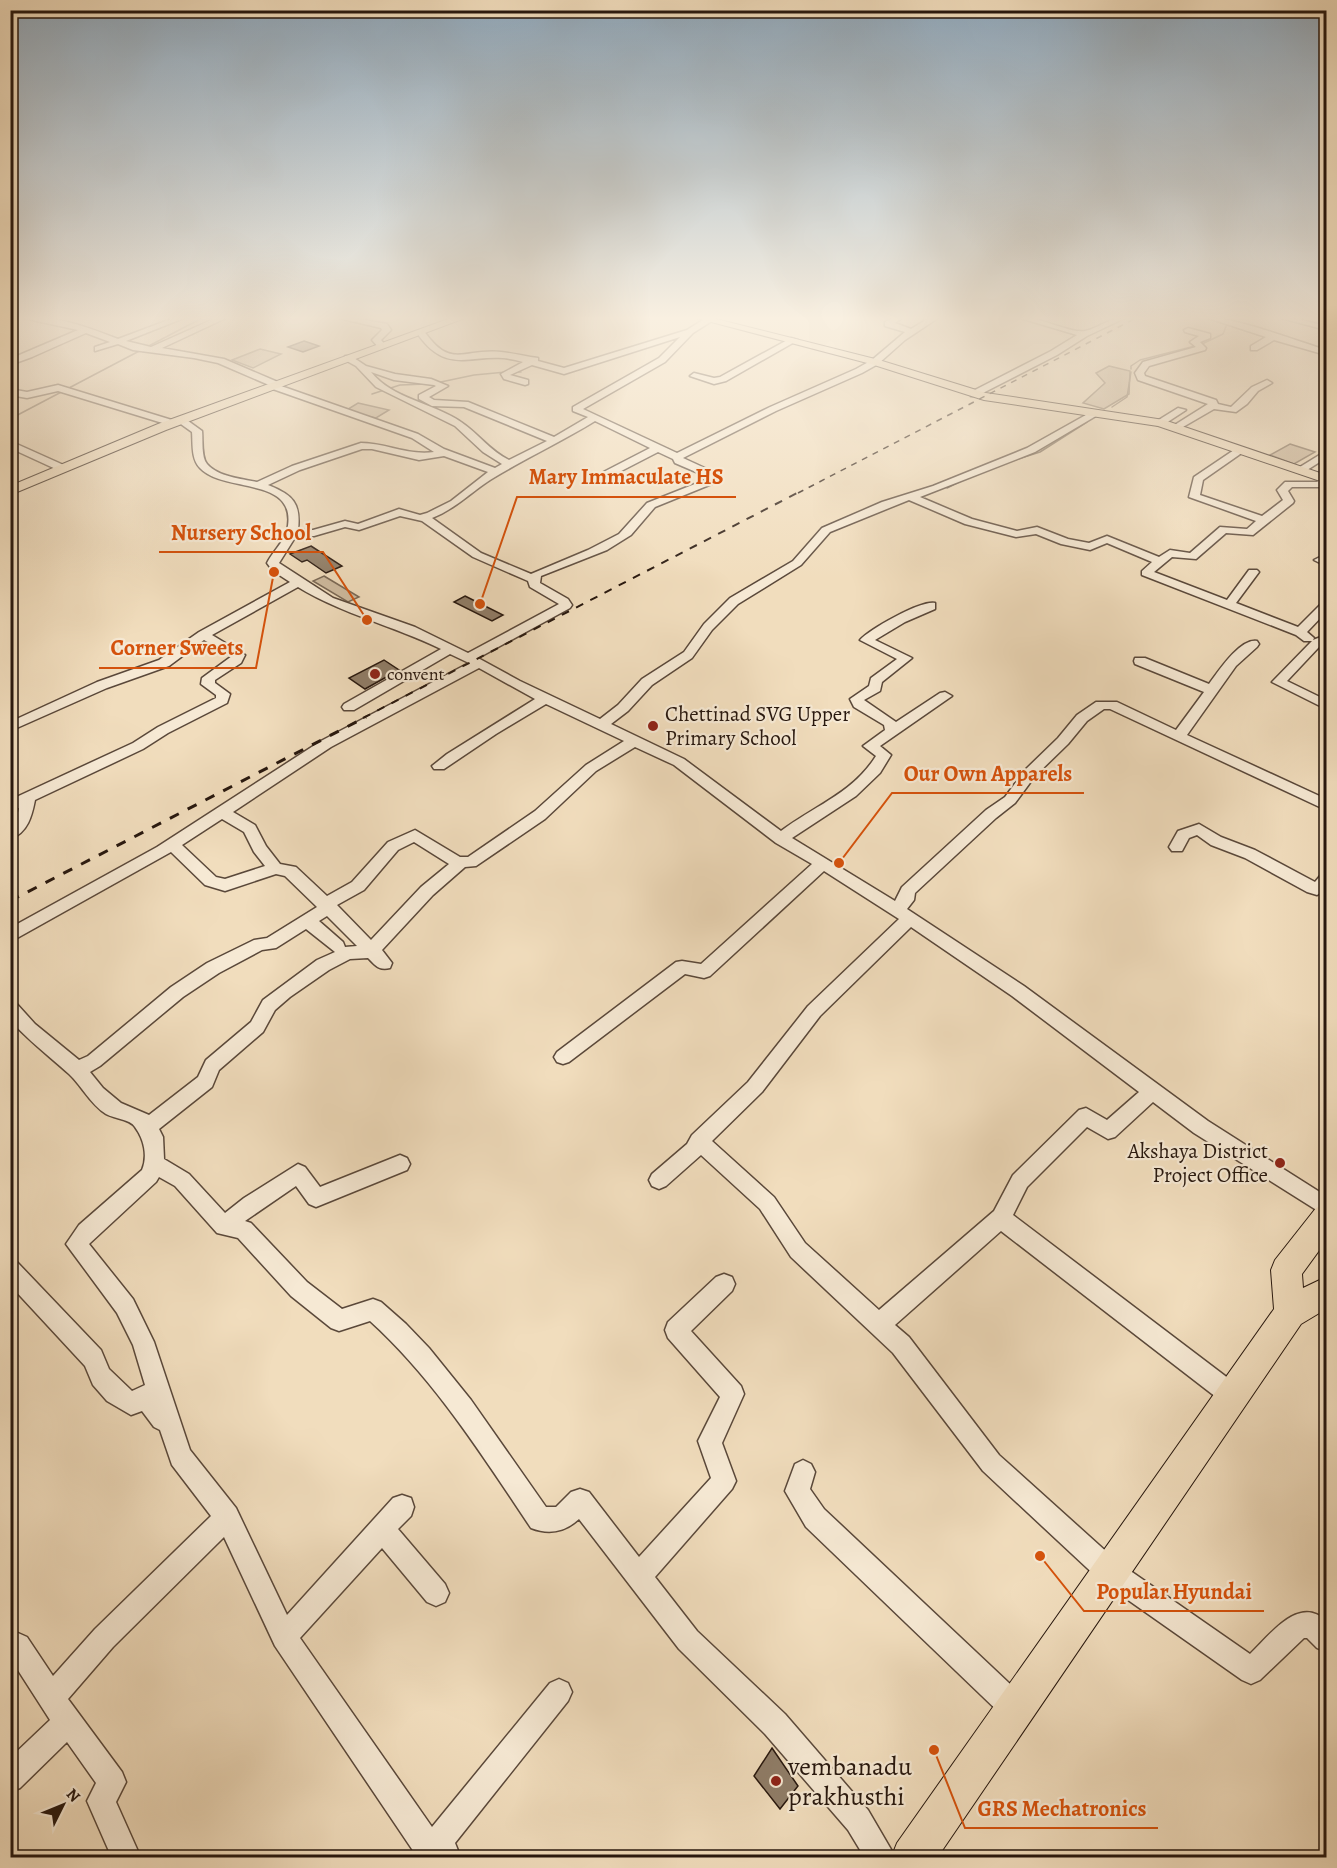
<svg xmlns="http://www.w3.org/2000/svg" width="1337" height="1868" font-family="Alegreya,serif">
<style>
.green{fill:#cfbb9f;stroke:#7b6956;stroke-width:1.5}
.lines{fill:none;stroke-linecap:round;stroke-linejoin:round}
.stream{stroke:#776654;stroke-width:1.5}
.building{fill:#907e69;stroke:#27170e;stroke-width:1.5}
.minor-casing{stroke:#5a483a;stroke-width:3}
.major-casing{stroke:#27170e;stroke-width:2}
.highway-casing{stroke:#27170e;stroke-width:2}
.minor{fill:#f6e9d4;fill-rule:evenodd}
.major{fill:#f1ddbd;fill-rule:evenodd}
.highway{fill:#f1ddbd;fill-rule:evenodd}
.rail-far2{stroke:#27170e;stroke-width:1.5;stroke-dasharray:6 6;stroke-linecap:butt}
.rail-far1{stroke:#27170e;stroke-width:2;stroke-dasharray:8 8;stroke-linecap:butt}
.rail{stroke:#27170e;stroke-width:3;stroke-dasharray:10 10;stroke-linecap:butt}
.poi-dot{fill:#8f2418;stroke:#f6e9d4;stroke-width:2}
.labels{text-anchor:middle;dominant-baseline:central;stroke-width:4.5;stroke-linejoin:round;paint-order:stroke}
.far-poi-label{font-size:18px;fill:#27170e;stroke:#f6e9d4;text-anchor:start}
.poi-label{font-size:21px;fill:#27170e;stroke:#f6e9d4;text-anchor:start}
.near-poi-label{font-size:26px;fill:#27170e;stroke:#f6e9d4;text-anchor:start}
.leader{fill:none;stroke:#d5520c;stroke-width:2}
.callout-dot{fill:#d5520c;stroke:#f6e9d4;stroke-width:2}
.callout-label{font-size:22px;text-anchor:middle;font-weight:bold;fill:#d5520c;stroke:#f6e9d4;stroke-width:4.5;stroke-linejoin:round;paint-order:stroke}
</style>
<rect width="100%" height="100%" fill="#f1ddbd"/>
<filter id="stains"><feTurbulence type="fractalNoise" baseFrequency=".00333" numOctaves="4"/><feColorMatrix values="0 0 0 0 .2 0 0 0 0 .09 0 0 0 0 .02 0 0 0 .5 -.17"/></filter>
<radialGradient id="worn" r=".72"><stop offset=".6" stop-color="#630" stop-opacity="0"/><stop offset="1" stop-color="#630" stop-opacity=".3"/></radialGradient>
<!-- green -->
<g class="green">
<path d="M260 349 281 354 253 368 232 360Z"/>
<path d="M1109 366 1130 371 1129 394 1104 409 1083 403 1105 383 1096 373Z"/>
<path d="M358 403 389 410 376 418 345 411Z"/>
<path d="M1290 444 1315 452 1294 464 1270 455Z"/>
<path d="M324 576 359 597 348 602 313 581Z"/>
</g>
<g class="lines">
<!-- stream -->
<g class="stream">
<path d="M1202 344 1223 334 1227 324"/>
<path d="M1131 369V366L1140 360 1195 346"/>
<path d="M513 372H521"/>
<path d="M436 383 474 375 506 372"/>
<path d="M372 394 400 385 427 384"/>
<path d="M1112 407 1127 397 1131 372"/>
<path d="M10 419 202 318"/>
<path d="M1009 462 1040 452 1087 422"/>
<path d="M947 488 969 477"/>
</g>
</g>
<!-- building -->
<g class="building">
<path d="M304 341 319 346 303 352 288 347Z"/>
<path d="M311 546 342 566 326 573 307 560 302 562 290 554Z"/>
<path d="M465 596 503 615 492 621 454 602Z"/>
<path d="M384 660 399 670 365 689 349 678Z"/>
<path d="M772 1748 798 1786 780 1809 754 1776Z"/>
</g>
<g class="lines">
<!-- minor casing -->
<g class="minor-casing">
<g id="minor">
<path d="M23 318C56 315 87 327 118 339L174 318H184L126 341 151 347 216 318H226L162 348 224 359 280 383 281 386 418 434 444 449 495 468 502 464 483 452 455 426 376 387 356 366 345 360V356H351L366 366 395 374 431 379 448 386 429 397 434 400 468 402 554 437 588 417 573 411V407L659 358 680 337 564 374 532 365 510 375 528 380V384L525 385 504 379 501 374 523 362C476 347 450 381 417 333L418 331H424C451 370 463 348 501 352 513 353 526 357 538 358V361L564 368 687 330 706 318H712V321L693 333 665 362 583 409 677 453 770 407 856 369 872 360 905 332 885 326V322L893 318H902L895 323 911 329 929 318H938L905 340 878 364 862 373 776 411 683 458 720 475 719 481 655 507 631 535 607 550 541 576 540 583 568 599 572 605 570 608 478 658 520 681 600 719 618 705 642 679 684 652 704 624 730 598 793 561 822 528 882 502 933 486 1027 448 1093 411 1101 413 1035 452 920 497 972 519 1017 531 1037 527 1068 539 1089 543 1107 536 1159 557 1170 550 1190 553 1220 527 1247 529 1256 521 1189 497 1194 477 1237 448 1246 450 1203 480 1200 495 1262 516 1283 500 1277 490 1285 482H1317L1326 476V484L1324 487H1292L1288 491 1294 501 1293 503 1253 535 1226 533 1196 559 1172 557 1154 572 1227 600 1249 570H1257L1259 572 1236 603 1298 627 1322 603H1326V612L1307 632 1314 638 1313 640 1326 635V643L1319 647 1287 681 1326 700V709L1272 682 1312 641H1304L1296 635 1142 575V571L1152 562 1107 543 1090 550 1061 544 1036 534 1016 537 965 524 909 500 830 532 801 565 738 604 712 630 692 658 652 685 628 711 611 724 684 759 781 831C814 806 853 793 876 756L863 746 885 730 884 725 854 707 850 699 869 686 871 678 897 659 860 640C870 629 921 600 935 603V609L905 622 875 640 912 658 882 682 880 691 864 700 896 722 940 693 945 692 952 696 880 746 891 755 880 773 856 796 792 838 895 901 902 887 986 810 1005 797 1025 770 1058 738 1077 715 1096 702H1117L1176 730 1204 692 1135 664 1134 661 1135 658H1145L1209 684C1218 672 1240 638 1257 641L1259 644 1257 647 1236 666 1187 735 1326 799V810L1110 709H1104L1087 721 1068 744 1035 776 1015 803 996 818 915 893 914 900 907 909 1024 986 1208 1121 1326 1196V1216L1194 1133 1153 1102 1115 1137 1108 1139 1087 1127 1027 1187 1013 1215 1241 1388 1244 1396 1241 1404 1233 1407 1225 1404 1001 1231 895 1325 909 1337 999 1455 1119 1563 1250 1654C1269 1636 1299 1594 1326 1621V1652L1317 1648 1307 1638H1304L1260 1680 1251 1684 1242 1680 1101 1581 983 1471 893 1353 791 1257 760 1209 701 1155 666 1186 659 1189 652 1186 649 1180 652 1174 687 1144 692 1135 748 1082 808 1006 899 919 824 871 710 976 704 978 685 974 569 1062 563 1064 557 1062 554 1057 557 1052 676 962 682 961 701 964 812 864 776 843 674 765 635 747 596 771 545 819 476 866 465 867 433 895 382 950 392 963 390 968C379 971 375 965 368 958L350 959 329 970 290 997 275 1010 263 1032 219 1070 212 1087 159 1129 163 1137 164 1159 189 1174 225 1213 244 1198 298 1164 305 1167 320 1187 400 1155 407 1158 410 1164 407 1170 316 1207 309 1204 296 1186 245 1221 251 1223 307 1282 342 1309 373 1299 381 1302 406 1324 429 1348 471 1400 546 1507H556L571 1492 580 1489 589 1492 639 1557 711 1478 698 1441 720 1397 668 1338 665 1330 668 1322 716 1277 724 1274 732 1277 735 1284 732 1291 691 1331 741 1386 744 1394 722 1443 736 1481 732 1489 655 1577 697 1631 785 1714 868 1810 896 1858H865L848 1830 765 1734 679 1649 579 1519C565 1532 549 1535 531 1528 482 1455 435 1380 370 1321L339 1331 331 1328 291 1296 238 1238 217 1233 175 1186 159 1177 156 1182 89 1244 133 1299 154 1342 190 1450 236 1508 287 1615 393 1498 402 1495 411 1498 414 1507 411 1516 398 1529 445 1584 449 1593 445 1602 436 1606 427 1602 382 1548 300 1638 432 1827 550 1683 559 1679 568 1683 572 1692 568 1701 455 1843 459 1853 458 1858H418L275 1646 224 1537 113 1647 68 1699 122 1772 126 1782 116 1802 141 1858H112L87 1801 96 1783 67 1742 20 1788 10 1792V1758L50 1720 14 1664 10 1666V1636L18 1633 27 1637 53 1676 95 1629 211 1516 172 1465 160 1430 154 1427 142 1411 131 1415 107 1401 93 1385 85 1366 10 1285V1259L17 1262 101 1350 109 1369 132 1391 145 1385 133 1345 117 1313 66 1244 79 1225 142 1170C148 1156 144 1139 135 1127 130 1119 115 1119 106 1114 90 1104 82 1086 69 1074 49 1056 28 1040 10 1020V1001L16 1003 35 1024 79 1060 88 1056 171 987 207 963 254 940 267 938 317 907 285 876 276 874 225 891 205 885 171 852 10 942V928L157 847 321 741 469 663 450 654 354 710H344L342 707 344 704 441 649C394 626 342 614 298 587L212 635 245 655 241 663 215 680V683L230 694 227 703 168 733 143 749 35 800C32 815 28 833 10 839V824L17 817 19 808 10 811V800L133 743 158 727 216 698V695L201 684 202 678 232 656 204 640 169 666 107 688 10 731V722L97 682 159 660 199 632 290 582 273 571 267 563C272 552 284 542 287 531 300 475 224 494 200 468 191 459 193 443 192 432L178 422V418H184L202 431C203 440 201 457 207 464 218 477 243 479 257 482L292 466 361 443C386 443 409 456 434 452L412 438 270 388 269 385 218 363 194 358 133 350 118 344 95 351V347L110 342 86 333 32 357 10 365V359L78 330ZM371 372 394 380 434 385 436 386 419 395V399L432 406 464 407 547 441 509 460C490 451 479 434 461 422 434 403 392 399 371 372ZM595 421 650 448 590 479V483H598L658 452 673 459 675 463 710 478 647 503 619 534 588 550 531 574 481 553 432 518C455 509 470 493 490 480 524 459 561 442 595 421ZM362 449H372L419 460 444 456 488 472 451 501 427 513 420 515 399 509 358 524 345 521 313 530H298C301 503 293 495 268 485L300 470ZM400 516 422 521 473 557 528 581 530 587 559 604 468 653 415 627 333 598 279 563 296 536H314L345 527 359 530ZM479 668 535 699 447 754 432 766 434 769H444L496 734 546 704 624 741 586 765 535 811 468 857H460L415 830 388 842 352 882 327 896 296 867 280 864 266 846 255 825 233 812 331 747ZM222 819 244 832 254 852 265 866 225 879 216 877 182 845ZM414 842 449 864 421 887 371 940 337 905 364 890 398 850ZM327 916 357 946 345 947 343 942 319 921ZM911 927 1012 996 1139 1092 1107 1120 1086 1108 1079 1110 1013 1175 994 1211 879 1310 805 1243 774 1197 712 1141 762 1092 820 1016ZM306 929 335 952 317 960 263 1000 251 1022 206 1060 198 1077 149 1115 121 1103 103 1088 90 1072 100 1066 183 997 219 973 262 950 276 948Z"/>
<path d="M339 318H353L387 324 391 330 381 340 386 346 379 348 372 340 382 330 381 328Z"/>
<path d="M1020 318C1040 316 1070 334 1085 331 1099 328 1110 317 1125 318L1087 336 1057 355 977 396H971V392L1051 351 1077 335Z"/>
<path d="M1208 318C1232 316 1300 342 1326 350V355L1274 340 1257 350H1251V346L1266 337Z"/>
<path d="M1281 318H1293L1326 326V330Z"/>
<path d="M1188 328 1210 334V338L1200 342 1206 348 1205 350 1149 366 1144 373 1145 376 1216 400 1218 404 1231 407 1252 387 1267 380 1272 383 1258 391 1247 404 1236 412 1214 409 1176 431 1171 428 1173 426 1208 404 1138 380 1135 373 1143 362 1196 347 1190 342 1199 336 1185 332 1184 330Z"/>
<path d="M791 338 798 340 726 381 714 384 690 376 694 373 714 378 720 377Z"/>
<path d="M58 385 175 421 177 423 169 425 58 391 27 398 10 395V389L27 392Z"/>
<path d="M1178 408 1186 410 1163 425H1157V421Z"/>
<path d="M10 441 68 467 69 469 60 471 10 448Z"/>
<path d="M1326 451V458L1304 472 1295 470Z"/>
<path d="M1320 557 1326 559V566L1314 560Z"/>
<path d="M1199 824 1221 837 1255 850 1315 882 1320 876 1326 875V889L1317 895 1307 892 1245 858 1211 845 1197 835 1189 838 1182 851H1172L1169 847 1178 831Z"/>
<path d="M803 1460 811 1464 815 1472 810 1489 824 1509 1026 1699 1029 1709 1026 1719 1016 1722 1006 1719 806 1527 785 1491 795 1464Z"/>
</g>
</g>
<!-- major casing -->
<g class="major-casing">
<g id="major">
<path d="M451 318H465L166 430 10 495V486L158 424Z"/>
<path d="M696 318H712L879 360 986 393 1164 420 1326 475V483L1158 426 984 400 871 364Z"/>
</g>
</g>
<!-- highway casing -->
<g class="highway-casing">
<path id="highway" d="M1326 1204V1241L1302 1274 1303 1288 1326 1277V1309L1301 1324 937 1858H891L897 1843 1274 1309 1271 1270 1275 1260 1316 1208Z"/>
</g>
<!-- minor -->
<use href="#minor" class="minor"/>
<!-- major -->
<use href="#major" class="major"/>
<!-- highway -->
<use href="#highway" class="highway"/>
<!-- rail-far2 -->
<path class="rail-far2" d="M798 493 1136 318"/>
<!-- rail-far1 -->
<path class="rail-far1" d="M363 718 801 491"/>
<!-- rail -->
<path class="rail" d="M10 901 366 717"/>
</g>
<!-- sky -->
<linearGradient id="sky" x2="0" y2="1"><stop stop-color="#90aabf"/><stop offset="0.55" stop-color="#f9f0e1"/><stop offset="1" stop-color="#f9f0e1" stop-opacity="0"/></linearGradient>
<rect width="1337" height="579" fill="url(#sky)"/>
<!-- markers -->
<g class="poi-dot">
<circle cx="375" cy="674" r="6"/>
<circle cx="653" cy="726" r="6"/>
<circle cx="1280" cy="1163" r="6"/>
<circle cx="776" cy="1781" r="6"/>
</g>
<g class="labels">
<!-- far-poi labels -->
<g class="far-poi-label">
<text x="387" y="674">convent</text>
</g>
<!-- poi labels -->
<g class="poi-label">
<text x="665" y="714">Chettinad SVG Upper<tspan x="665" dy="24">Primary School</tspan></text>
<text x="1268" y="1151" text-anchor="end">Akshaya District<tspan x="1268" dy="24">Project Office</tspan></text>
</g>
<!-- near-poi labels -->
<g class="near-poi-label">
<text x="788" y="1766">vembanadu<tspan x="788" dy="30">prakhusthi</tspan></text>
</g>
</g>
<!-- callouts -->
<path class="leader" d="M480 604L517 497H736M367 620L323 552H159M274 572L256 668H99M839 863L892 793H1084M1040 1556L1084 1611H1264M934 1750L965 1828H1158"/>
<g class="callout-dot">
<circle cx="480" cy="604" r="6"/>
<circle cx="367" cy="620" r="6"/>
<circle cx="274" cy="572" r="6"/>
<circle cx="839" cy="863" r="6"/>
<circle cx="1040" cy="1556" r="6"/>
<circle cx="934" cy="1750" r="6"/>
</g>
<g class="callout-label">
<text x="626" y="484">Mary Immaculate HS</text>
<text x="241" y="540">Nursery School</text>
<text x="177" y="655">Corner Sweets</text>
<text x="988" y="781">Our Own Apparels</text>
<text x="1174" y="1599">Popular Hyundai</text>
<text x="1062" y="1816">GRS Mechatronics</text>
</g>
<!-- margin -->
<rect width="1337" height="1868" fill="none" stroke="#f1ddbd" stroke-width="36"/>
<rect x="12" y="12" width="1313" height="1844" fill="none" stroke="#27170e" stroke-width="3"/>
<rect x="18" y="18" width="1301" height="1832" fill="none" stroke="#27170e" stroke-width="1.5"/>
<!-- north arrow -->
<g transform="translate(63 1805) rotate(47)" stroke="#f6e9d4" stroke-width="4.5" paint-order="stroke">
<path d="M0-4.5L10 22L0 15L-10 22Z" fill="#27170e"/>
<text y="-9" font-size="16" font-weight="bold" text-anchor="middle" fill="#27170e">N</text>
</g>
<rect width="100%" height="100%" filter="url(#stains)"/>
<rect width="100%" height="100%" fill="url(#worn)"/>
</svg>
